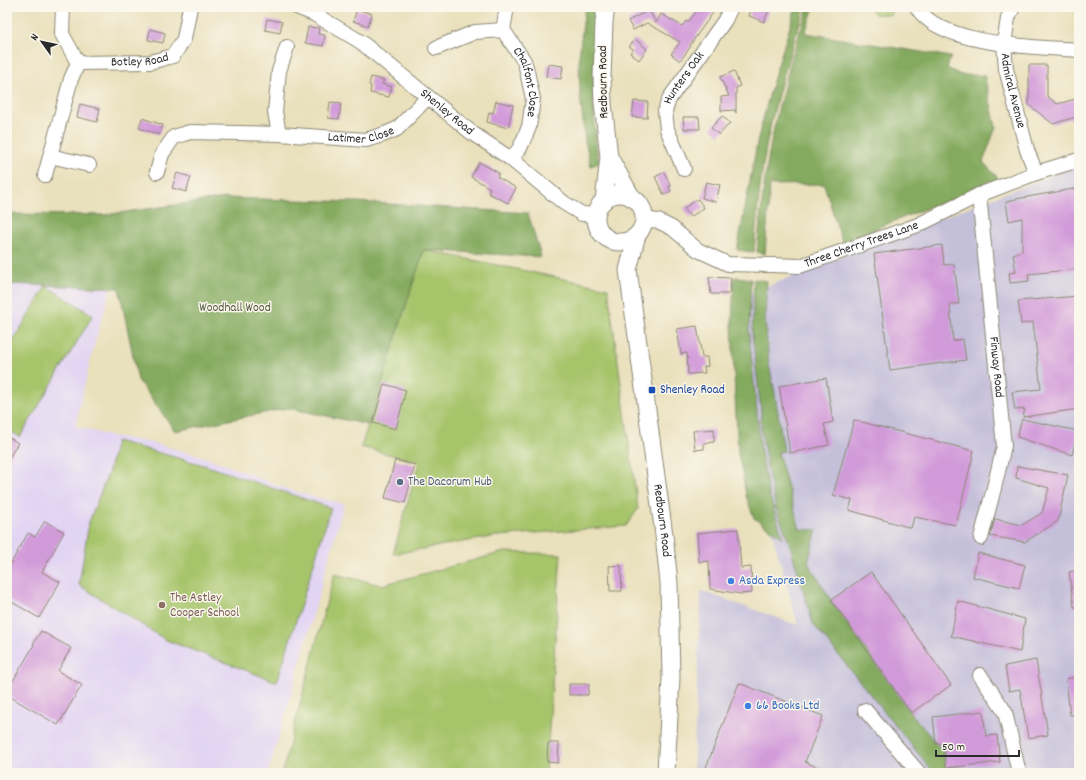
<svg xmlns="http://www.w3.org/2000/svg" width="1086" height="780" font-family="Dekko,sans-serif">
<style>
.built{fill:#e2d4f3}
.industrial{fill:#c5c0da}
.green{fill:#a6c46b;stroke:#68784b}
.forest{fill:#84aa5f;stroke:#586a45}
.building{fill:#d19ad9}
.lines{fill:none;stroke-linecap:round;stroke-linejoin:round}
.minor-casing{stroke:#8a8674;stroke-width:16}
.major-casing{stroke:#8a8674;stroke-width:19}
.minor{stroke:#fff;stroke-width:14}
.major{stroke:#fff;stroke-width:17}
.transit-dot{fill:#1a4fb4;stroke:#fbf7ec;stroke-width:1.5}
.service-dot{fill:#5c6f8a;stroke:#fbf7ec;stroke-width:1.5}
.shop-dot{fill:#3f7fe0;stroke:#fbf7ec;stroke-width:1.5}
.education-dot{fill:#8d6e63;stroke:#fbf7ec;stroke-width:1.5}
.labels{text-anchor:middle;dominant-baseline:central;stroke-width:3;stroke-linejoin:round;paint-order:stroke}
.street-label{font-size:13px;fill:#2b2b2b;stroke:#fbf7ec}
.park-label{font-size:13px;fill:#50593e;stroke:#fbf7ec}
.transit-label{font-size:13px;fill:#164399;stroke:#fbf7ec;text-anchor:start}
.service-label{font-size:13px;fill:#4e5e75;stroke:#fbf7ec;text-anchor:start}
.shop-label{font-size:13px;fill:#366cbe;stroke:#fbf7ec;text-anchor:start}
.education-label{font-size:13px;fill:#785e54;stroke:#fbf7ec;text-anchor:start}
</style>
<rect width="100%" height="100%" fill="#fbf7ec"/>
<filter id="ink" filterUnits="userSpaceOnUse"><feTurbulence type="fractalNoise" baseFrequency=".025" numOctaves="2"/><feDisplacementMap in="SourceGraphic" scale="8" xChannelSelector="R" yChannelSelector="G"/><feConvolveMatrix kernelMatrix="1 2 1 2 8 2 1 2 1" color-interpolation-filters="sRGB"/></filter>
<filter id="wash" filterUnits="userSpaceOnUse"><feTurbulence type="fractalNoise" baseFrequency=".012" numOctaves="4" result="noise"/><feDisplacementMap in="SourceGraphic" scale="16" xChannelSelector="R" yChannelSelector="G"/><feGaussianBlur stdDeviation="0.9" result="paint"/><feColorMatrix in="noise" values="0 0 0 0 0 0 0 0 0 0 0 0 0 0 0 0 0 1.4 0 .05"/><feComposite in="paint" operator="in"/></filter>
<g filter="url(#wash)">
<rect width="100%" height="100%" fill="#e9e0bc"/>
<!-- built -->
<path class="built" d="M118 262 92 353 75 426 106 435 153 443 208 458 282 487 310 496 344 504 288 706 268 773H7V279Z"/>
<!-- industrial -->
<path class="industrial" d="M1079 165V773H693L701 591 798 625 766 512 735 299 974 205Z"/>
<!-- green -->
<g class="green">
<path d="M869 7H892V15L875 14Z"/>
<path d="M424 250 608 288 638 509 626 526 497 536 393 554 419 462 361 447 412 286Z"/>
<path d="M46 286 93 315 20 437 7 429V351Z"/>
<path d="M116 441 207 466 331 508 277 682 166 640 79 585 89 522 109 471Z"/>
<path d="M504 552 561 554 546 773H282L334 574 382 585Z"/>
</g>
<!-- forest -->
<g class="forest">
<path d="M585 7H597C595 34 595 60 594 87 594 113 594 137 599 163L591 166 585 141 580 95 579 56Z"/>
<path d="M796 7H805C792 47 779 87 770 128 761 168 757 210 754 252L737 250 758 138 773 81Z"/>
<path d="M808 7H814L805 33 951 57 947 68 961 75H984L996 127 983 162 999 179 994 181H989L970 189 960 196 922 210 842 242 824 184 770 185 765 254 757 252C761 211 765 169 774 128 783 87 795 47 808 7Z"/>
<path d="M225 198 357 202 528 213 541 257 424 250 412 286 369 425 288 408 175 431 138 380 119 288 7 284V214L104 215Z"/>
<path d="M737 277 751 279 749 334 761 452 769 494 783 538 754 518 746 496 743 477 738 453 735 397 732 323 734 278Z"/>
<path d="M754 279 767 281 765 318 769 365 774 388 784 451 778 452 800 529 817 530 808 562 831 600 911 713 961 773H934L813 624 789 542 776 508 767 467 761 429V411L752 333Z"/>
</g>
<g id="blocks">
<!-- building -->
<g class="building">
<path d="M706 7H717L690 45 691 46 680 61 671 54 680 42 647 23 633 30 628 21 649 10 656 23 661 14 682 26 686 21 688 22 699 8 703 11Z"/>
<path d="M752 7H770L764 22 749 16Z"/>
<path d="M357 9 372 14 368 26 353 21Z"/>
<path d="M267 19 282 22 280 33 265 30Z"/>
<path d="M308 27 319 28 318 34 325 35 323 46 305 43Z"/>
<path d="M150 29 165 33 163 43 148 40Z"/>
<path d="M635 39 647 49 639 60 630 53 633 49 629 47Z"/>
<path d="M548 64 563 66 561 79 546 77Z"/>
<path d="M1029 65H1047V96L1057 104 1079 98V116L1053 124 1029 105Z"/>
<path d="M734 71 740 86 736 88V113L735 110 721 111V97L729 96 720 77Z"/>
<path d="M371 77 384 80 382 84 392 87 389 97 370 93 371 86 369 85Z"/>
<path d="M496 101 513 105 508 128 487 122 489 112 493 113Z"/>
<path d="M634 101 648 102 647 118 632 117Z"/>
<path d="M330 102 341 103 339 119 328 118Z"/>
<path d="M80 104 100 109 97 122 77 117Z"/>
<path d="M722 116 730 123 719 135 711 128Z"/>
<path d="M683 117H699L700 129H684Z"/>
<path d="M142 118 163 125 159 135 139 128Z"/>
<path d="M479 162 499 173 497 177 516 188 508 203 488 193 490 188 471 177Z"/>
<path d="M664 172 671 186 669 187 671 191 664 195 655 177Z"/>
<path d="M177 173 191 177 186 192 172 188Z"/>
<path d="M706 182 720 185 716 202 702 198Z"/>
<path d="M1079 188V269L1028 274 1029 281 1010 283 1009 273 1016 272 1013 254 1022 251V218L1009 221 1006 202 1016 199Z"/>
<path d="M698 199 704 208 690 217 684 208Z"/>
<path d="M942 245 944 265 954 264 959 304H950L953 341 963 339 966 360 890 370 874 254Z"/>
<path d="M709 277 731 278 730 294H711Z"/>
<path d="M1079 296V409L1023 417 1025 409 1015 410 1012 392 1041 389 1033 322 1021 324 1018 301Z"/>
<path d="M697 326 702 357H707L708 366 704 367 705 373 688 374 687 353 681 354 677 329Z"/>
<path d="M826 378 833 422 824 424 829 445 790 453 779 386Z"/>
<path d="M384 384 406 390 396 429 373 423Z"/>
<path d="M1022 419 1078 431 1072 455 1017 437Z"/>
<path d="M854 420 974 451 956 525 914 517 911 528 849 510 852 500 833 495Z"/>
<path d="M714 429V442L704 443V449L695 450 693 431Z"/>
<path d="M7 436 18 443 7 461Z"/>
<path d="M395 460 415 465 405 503 385 498Z"/>
<path d="M1017 466 1068 475 1058 521 1025 542 990 536 995 519 1022 525 1042 513 1049 488 1016 478Z"/>
<path d="M45 521 64 532 42 572 60 582 39 618 7 599V570L28 533 35 537Z"/>
<path d="M738 529 741 568 751 567 752 593 741 594 710 589 709 561 699 562 697 533Z"/>
<path d="M978 553 1025 565 1019 588 973 577Z"/>
<path d="M621 565 622 591H610L609 566Z"/>
<path d="M1079 570V607H1074L1069 572Z"/>
<path d="M871 572 951 685 911 713 831 600Z"/>
<path d="M958 601 1025 619 1020 652 951 636Z"/>
<path d="M41 631 71 648 58 671 82 685 58 725 7 695V691L34 645 33 644Z"/>
<path d="M1036 660 1048 735 1028 738 1020 689 1009 691 1005 666Z"/>
<path d="M1077 677 1079 692V714L1070 715 1066 679Z"/>
<path d="M739 683 823 716 805 762 831 773H713L705 770Z"/>
<path d="M569 684H589L588 695H569Z"/>
<path d="M983 711 986 736 997 735 1000 762 946 768 943 743 936 744 933 717Z"/>
<path d="M548 743H559L558 763 547 762Z"/>
</g>
</g>
</g>
<g filter="url(#ink)">
<use href="#blocks" fill-opacity="0" stroke="#8a8674" stroke-width="1"/>
<g class="lines">
<!-- minor casing -->
<g class="minor-casing">
<g id="minor">
<path d="M63 7 62 34 78 63"/>
<path id="s1" d="M297 7 314 14 361 42 472 133 511 159 564 203 582 214 596 215"/>
<path id="s2" d="M507 7 503 30 524 61 526 67 533 99 529 127 520 148 511 159"/>
<path d="M917 7C939 46 1038 47 1079 50"/>
<path id="s3" d="M1013 7 1008 18 1004 44 1006 69 1027 150 1036 173"/>
<path d="M436 48 475 32 503 30"/>
<path id="s4" d="M78 63 150 62 173 56 184 39 190 7"/>
<path d="M279 134 275 112 279 71 287 47"/>
<path d="M50 156 89 165"/>
<path id="s5" d="M684 169 667 129 665 111 669 99 725 20 731 7"/>
<path id="s6" d="M157 172 162 154 174 137 190 132 279 134 366 140 385 134 397 129 428 97"/>
<path d="M45 175 71 79 78 63"/>
<path id="s7" d="M979 195 1004 446 993 492 981 538"/>
<path id="s8" d="M643 219 658 221 672 228 698 250 728 264 771 265 800 266 918 225 979 195 1036 173 1079 160"/>
<path d="M980 675 1005 712 1019 773"/>
<path d="M865 710 919 773"/>
</g>
</g>
<!-- major casing -->
<g class="major-casing">
<g id="major">
<path d="M609 157 632 198"/>
<circle cx="620" cy="218" r="24"/>
<path d="M604 201 609 157 603 103 602 78 604 22 606 7"/>
<path id="s9" d="M637 235 628 270 664 535 669 583 671 678 666 773"/>
</g>
</g>
<!-- minor -->
<use href="#minor" class="minor"/>
<!-- major -->
<use href="#major" class="major"/>
</g>
</g>
<!-- markers -->
<rect class="transit-dot" x="648" y="386" width="8" height="8" rx="2"/>
<circle class="service-dot" cx="400" cy="482" r="4"/>
<g class="shop-dot">
<circle cx="731" cy="581" r="4"/>
<circle cx="748" cy="706" r="4"/>
</g>
<circle class="education-dot" cx="162" cy="605" r="4"/>
<g class="labels">
<!-- street labels -->
<g class="street-label">
<text stroke="none"><textPath href="#s4" startOffset="62">Botley Road</textPath></text>
<text stroke="none"><textPath href="#s5" startOffset="100">Hunters Oak</textPath></text>
<text transform="translate(604 82) rotate(-91)">Redbourn Road</text>
<text stroke="none"><textPath href="#s2" startOffset="82">Chalfont Close</textPath></text>
<text stroke="none"><textPath href="#s3" startOffset="86">Admiral Avenue</textPath></text>
<text stroke="none"><textPath href="#s1" startOffset="184">Shenley Road</textPath></text>
<text stroke="none"><textPath href="#s6" startOffset="228">Latimer Close</textPath></text>
<text stroke="none"><textPath href="#s8" startOffset="235">Three Cherry Trees Lane</textPath></text>
<text stroke="none"><textPath href="#s7" startOffset="173">Finway Road</textPath></text>
<text stroke="none"><textPath href="#s9" startOffset="289">Redbourn Road</textPath></text>
</g>
<!-- park labels -->
<g class="park-label">
<text x="235" y="308">Woodhall Wood</text>
</g>
<!-- transit labels -->
<g class="transit-label">
<text x="660" y="390">Shenley Road</text>
</g>
<!-- service labels -->
<g class="service-label">
<text x="408" y="482">The Dacorum Hub</text>
</g>
<!-- shop labels -->
<g class="shop-label">
<text x="739" y="581">Asda Express</text>
<text x="756" y="706">66 Books Ltd</text>
</g>
<!-- education labels -->
<g class="education-label">
<text x="170" y="598">The Astley<tspan x="170" dy="15">Cooper School</tspan></text>
</g>
</g>
<!-- margin -->
<rect width="1086" height="780" fill="none" stroke="#fbf7ec" stroke-width="24"/>
<!-- north arrow -->
<g transform="translate(42 42) rotate(303)" stroke="#fbf7ec" stroke-width="3" paint-order="stroke">
<path d="M0-3L7 15L0 10L-7 15Z" fill="#2b2b2b"/>
<text y="-6" font-size="11" font-weight="bold" text-anchor="middle" fill="#2b2b2b">N</text>
</g>
<!-- scale -->
<path d="M936 750v6h83v-6" fill="none" stroke="#2b2b2b" stroke-width="2"/>
<text x="942" y="750" font-size="12" fill="#2b2b2b" stroke="#fbf7ec" stroke-width="3" paint-order="stroke">50 m</text>
</svg>
